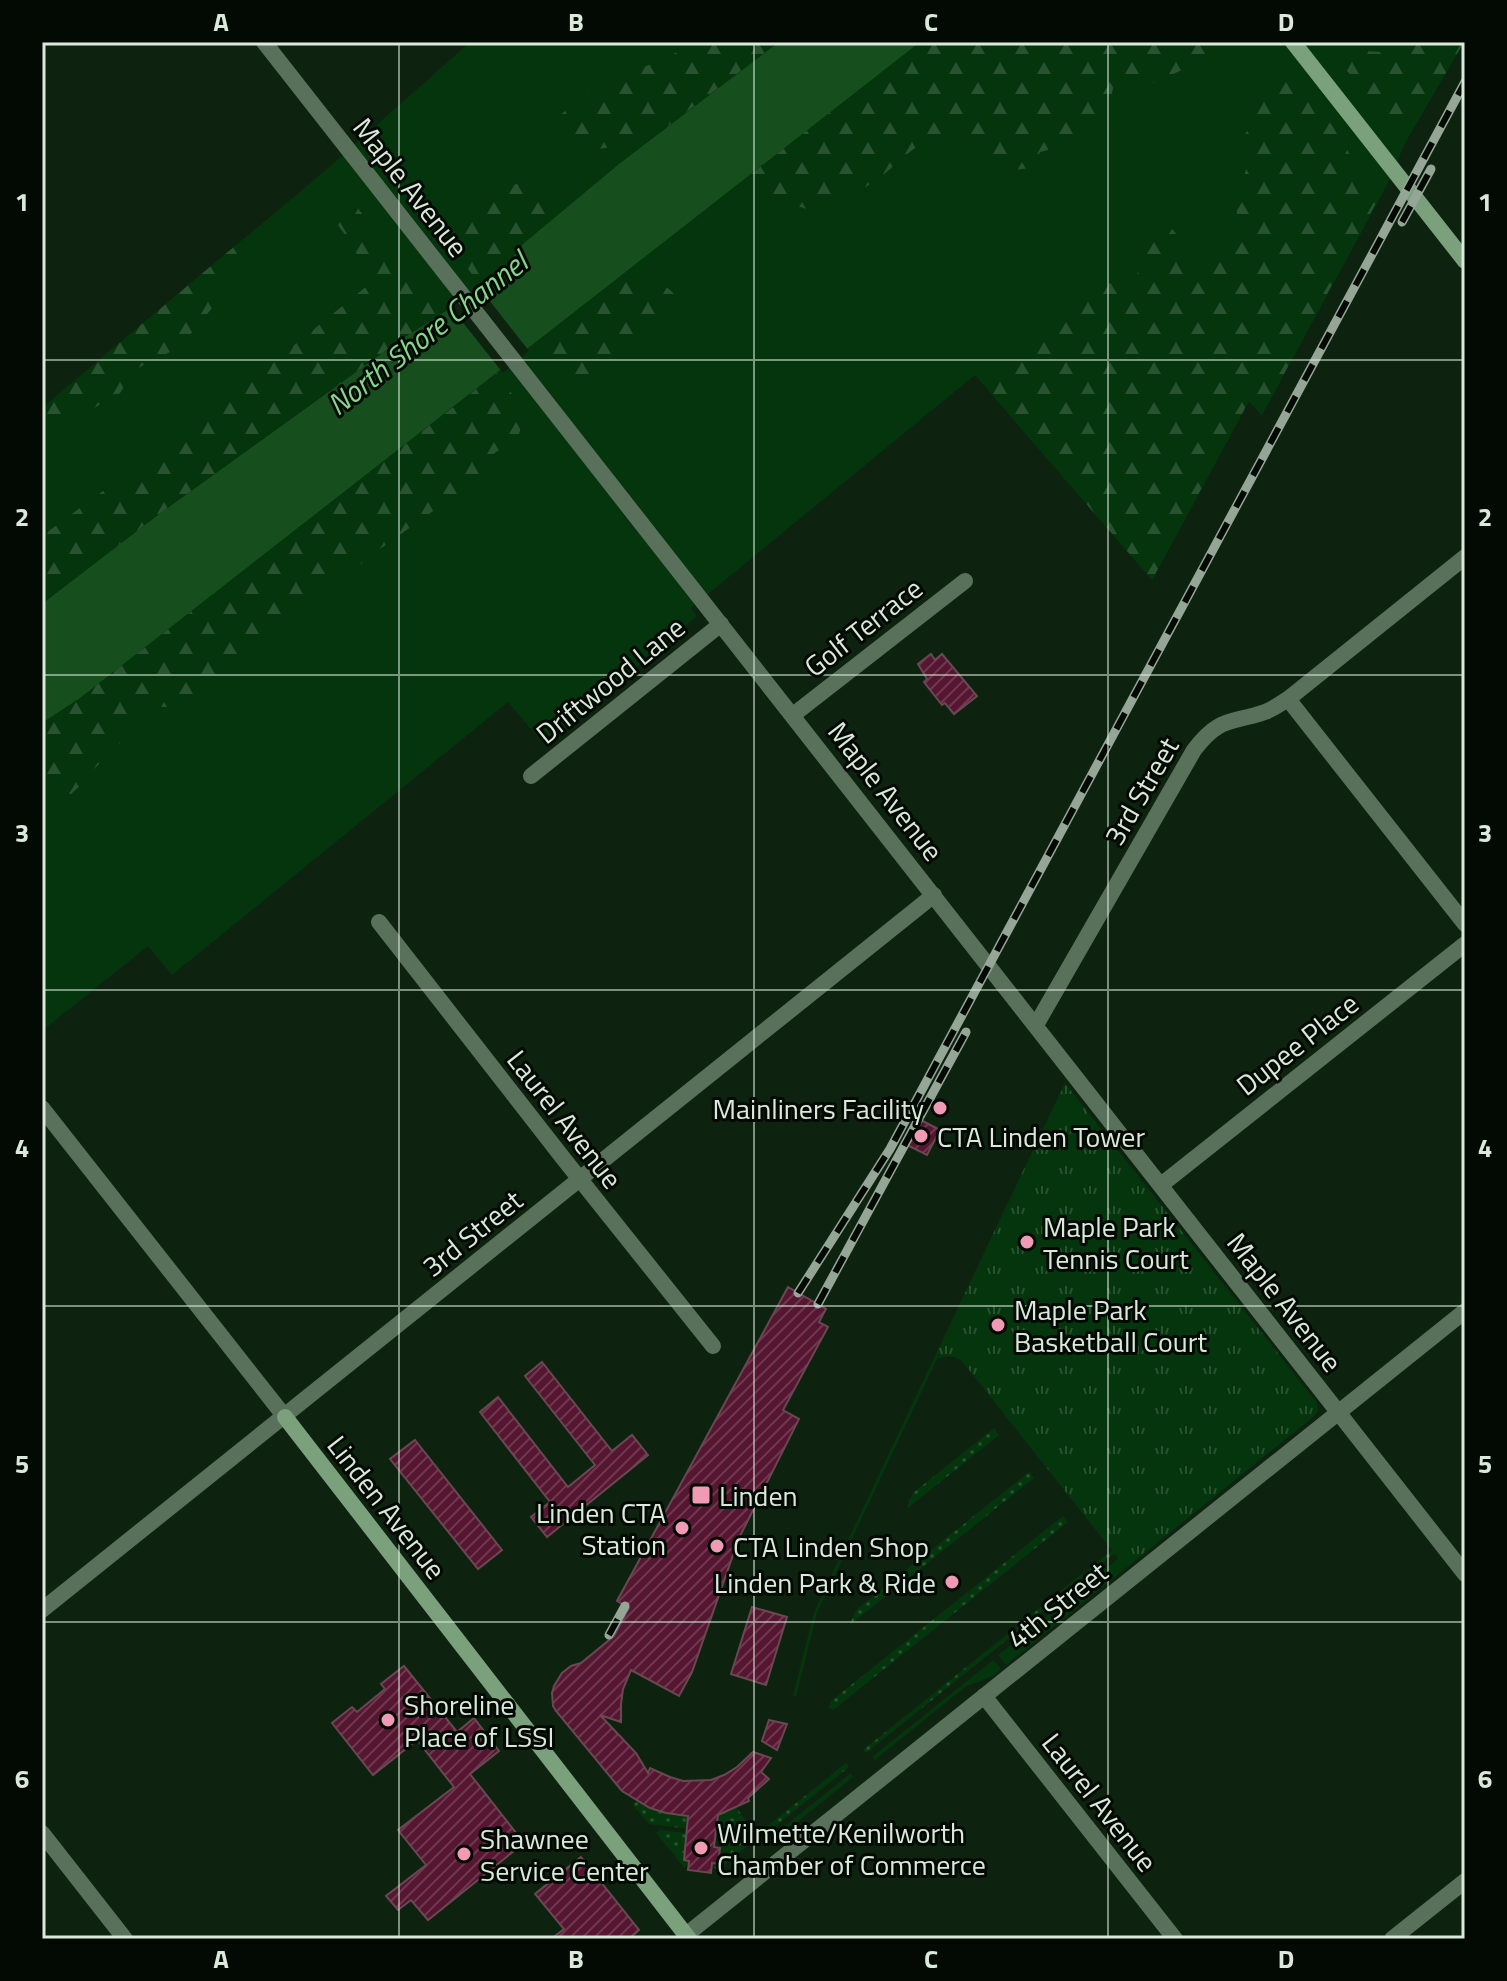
<svg xmlns="http://www.w3.org/2000/svg" width="1507" height="1981" font-family="'Titillium Web',sans-serif">
<style>
.grass{fill:#04350d}
.forest{fill:url(#forest-firs)}
.park{fill:url(#park-tufts)}
.garden{fill:url(#garden-dots)}
.water{fill:#164e1e}
.pier{fill:#0d230f}
.building{fill:url(#building-hatch);stroke:#694852;stroke-width:2}
.lines{fill:none;stroke-linecap:round;stroke-linejoin:round}
.street{stroke:#59705a;stroke-width:16}
.secondary{stroke:#7ba07c;stroke-width:16}
.rail-casing{stroke:#95a697;stroke-width:9}
.rail{stroke:#030a03;stroke-width:6;stroke-dasharray:18;stroke-linecap:butt}
.grid{fill:none;stroke:#dbe9dc;stroke-width:2;stroke-opacity:0.55}
.poi-dot{fill:#f09ab6;stroke:#030a03;stroke-width:3}
.labels{text-anchor:middle;dominant-baseline:central;stroke-width:6;stroke-linejoin:round;paint-order:stroke}
.street-label{font-size:28px;fill:#dbe9dc;stroke:#030a03}
.poi-label{font-size:28px;fill:#dbe9dc;stroke:#030a03;text-anchor:start}
.water-label{font-size:30px;font-style:italic;fill:#88d58c;stroke:#030a03}
.neatline{fill:none;stroke:#dbe9dc;stroke-width:3}
.grid-label{font-size:26px;text-anchor:middle;font-weight:bold;fill:#dbe9dc}
</style>
<defs>
<pattern id="forest-firs" width="22" height="20" patternUnits="userSpaceOnUse" patternTransform="scale(2)"><rect width="22" height="20" fill="#04350d"/><path d="M5 1l3.5 6h-7zM16 11l3.5 6h-7z" fill="#285230"/></pattern>
<pattern id="park-tufts" width="24" height="20" patternUnits="userSpaceOnUse" patternTransform="scale(2)"><rect width="24" height="20" fill="#04350d"/><path d="M3 7l-1-3M5 7V3M7 7l1-3M15 17l-1-3M17 17v-4M19 17l1-3" fill="none" stroke="#285230"/></pattern>
<pattern id="garden-dots" width="8" height="8" patternUnits="userSpaceOnUse" patternTransform="scale(2)"><rect width="8" height="8" fill="#04350d"/><path d="M2 2h.1M6 6h.1" fill="none" stroke="#285230" stroke-width="1.8" stroke-linecap="round"/></pattern>
<pattern id="building-hatch" width="6" height="6" patternUnits="userSpaceOnUse" patternTransform="scale(2)"><rect width="6" height="6" fill="#561631"/><path d="M-1 1l2-2M0 6l6-6M5 7l2-2" fill="none" stroke="#6e384e"/></pattern>
</defs>
<rect width="100%" height="100%" fill="#0d230f"/>
<!-- grass -->
<g class="grass">
<path d="M470 42H1464L1406 141 1387 185 1262 415 1249 401 1152 580 975 375 691 608 697 616 545 746 508 702 172 975 148 946 42 1031V408L327 169Z"/>
<path d="M934 1358 937 1359 817 1613 796 1697 793 1696 814 1612Z"/>
<path d="M1119 1558 1126 1568 1006 1665 998 1655Z"/>
<path d="M993 1660 1001 1669 993 1676 965 1687 875 1760 872 1757Z"/>
<path d="M851 1773 853 1777 774 1841 771 1837Z"/>
</g>
<!-- forest -->
<g class="forest">
<path d="M700 42H779L635 151C624 145 601 147 589 152 571 146 574 133 561 123L560 115 593 90Z"/>
<path d="M920 42H1255L1250 45H1240L1209 53 1201 60 1156 83 1114 85 1107 112 1079 134 1060 147 1040 152 1033 167C1023 169 1012 172 1002 166 998 164 998 160 994 157 992 155 985 153 983 152 971 147 963 136 949 136 903 136 882 200 835 192L822 204 807 209 771 199 748 182 746 178Z"/>
<path d="M1402 42H1464L1406 141 1342 65 1341 58C1356 44 1373 56 1389 50 1394 48 1397 45 1402 42Z"/>
<path d="M1285 79H1293L1337 131 1376 203 1262 415 1249 401 1152 580 988 390 1001 376 1006 361 1012 353 1021 350 1027 341 1036 334C1068 337 1078 294 1106 284 1117 281 1125 284 1137 277 1140 257 1147 233 1171 228 1179 236 1184 243 1185 254L1195 260C1214 255 1235 240 1237 218 1238 212 1234 206 1235 200 1237 187 1246 177 1247 164 1247 158 1242 153 1242 146 1241 135 1250 128 1257 120L1256 97 1271 84Z"/>
<path d="M518 183 523 185 533 186 538 193 539 199C546 205 554 206 563 211L523 244 505 268 482 288 455 251 454 241 503 191Z"/>
<path d="M343 197 350 198 396 258 425 279 448 310 402 339 158 515 42 604V536L130 471 147 461 182 424 231 387 297 343 367 286C363 273 360 260 354 248 345 230 331 226 335 203Z"/>
<path d="M242 240 247 248 244 260 236 267 217 302 180 347 136 369 120 393 82 415 42 444V408Z"/>
<path d="M630 268C644 285 673 279 678 304 663 327 599 388 570 384 554 382 536 358 528 347Z"/>
<path d="M497 373C510 388 526 413 519 434 514 449 506 446 496 452 484 460 480 477 468 485 437 509 405 531 373 554 364 564 353 570 340 572L335 580 321 588 308 601 299 621 286 628 267 634 249 648 229 668 205 698 196 706 180 708 149 706 140 714 133 730 95 768 82 784 71 794 51 799H42V723L80 698Z"/>
</g>
<!-- park -->
<path class="park" d="M1065 1083 1317 1403 1318 1411 1313 1417 1126 1568 962 1361C954 1355 946 1355 937 1359L934 1358Z"/>
<!-- garden -->
<g class="garden">
<path d="M994 1428 999 1435 908 1508 907 1506 913 1493Z"/>
<path d="M1029 1472 1034 1478 851 1624 850 1623 857 1609Z"/>
<path d="M1063 1516 1068 1522 833 1710 829 1707 831 1701Z"/>
<path d="M1112 1550 1115 1553 866 1753 863 1750Z"/>
<path d="M846 1763 849 1767 768 1832 765 1828Z"/>
<path d="M637 1801 666 1813 701 1816 689 1829 649 1824 633 1805Z"/>
<path d="M736 1807 754 1832 753 1834 724 1831 715 1820 714 1814Z"/>
<path d="M660 1830 693 1834 685 1844 684 1860 689 1861V1863L684 1867 656 1833Z"/>
<path d="M723 1837 748 1840 750 1842V1844L717 1871 712 1865V1863H718L720 1840Z"/>
</g>
<!-- water -->
<path class="water" d="M779 42H920L80 698 42 723V604L158 515 402 339 482 288 505 268 523 244 619 164Z"/>
<!-- pier -->
<path class="pier" d="M478 286 529 351 503 373 449 305Z"/>
<!-- building -->
<g class="building">
<path d="M931 654 935 660 942 654 977 696 954 714 945 703 942 705 924 682 927 679 918 664Z"/>
<path d="M915 1117 940 1130 927 1155 903 1143Z"/>
<path d="M788 1287 826 1309 819 1322 828 1327 783 1410 799 1419 739 1538 692 1672 679 1696 631 1670 623 1689 621 1704V1722L600 1715 636 1753 648 1773 650 1768 670 1777 683 1781 711 1780 724 1775 737 1767 753 1752 771 1758 761 1772 769 1779 748 1798 749 1801 718 1815 714 1847 720 1848 718 1864 712 1863 711 1873 688 1870 689 1861 684 1860 688 1816 666 1813 650 1808 622 1791 556 1711 553 1706 552 1693 554 1686 562 1673 571 1666 581 1663 614 1636 629 1608 617 1601Z"/>
<path d="M542 1362 612 1451 632 1435 648 1455 547 1537 531 1517 550 1502 480 1412 498 1397 568 1487 595 1465 525 1376Z"/>
<path d="M415 1440 502 1550 478 1569 390 1459Z"/>
<path d="M752 1607 787 1617 766 1685 731 1674Z"/>
<path d="M404 1666 457 1732 474 1718 499 1751 470 1774 524 1843 428 1920 411 1900 398 1910 386 1896 426 1865 398 1830 454 1787 417 1740 373 1775 332 1723 352 1707 357 1712 385 1689 381 1684Z"/>
<path d="M769 1720 787 1724 777 1750 762 1741Z"/>
<path d="M581 1857 639 1930 629 1939H551L564 1929 535 1894Z"/>
</g>
<g class="lines">
<!-- street -->
<g class="street">
<path d="M264 42 1465 1574"/>
<path d="M1288 699 1465 924"/>
<path d="M793 715 965 581"/>
<path d="M531 776 721 624"/>
<path d="M379 922 563 1158 713 1346"/>
<path d="M1036 1025 1194 750C1220 716 1230 724 1265 712 1273 709 1281 703 1288 699L1465 557"/>
<path d="M42 1108 285 1417"/>
<path d="M1161 1185 1465 944"/>
<path d="M42 1610 934 895"/>
<path d="M984 1696 1175 1939"/>
<path d="M42 1833 125 1939"/>
<path d="M686 1935 1465 1311"/>
<path d="M1392 1939 1465 1881"/>
</g>
<!-- secondary -->
<g class="secondary">
<path d="M1293 42 1465 261"/>
<path d="M285 1417 689 1939"/>
</g>
<!-- rail casing -->
<g class="rail-casing">
<g id="rail">
<path d="M1402 222 1431 169"/>
<path d="M798 1293 890 1149 1465 82"/>
<path d="M818 1304 966 1032"/>
<path d="M609 1635 625 1606"/>
</g>
</g>
<!-- rail -->
<use href="#rail" class="rail"/>
</g>
<!-- grid -->
<path class="grid" d="M399 42V1939M754 42V1939M1108 42V1939M42 360H1465M42 675H1465M42 990H1465M42 1306H1465M42 1622H1465"/>
<!-- markers -->
<g class="poi-dot">
<circle cx="940" cy="1108" r="8"/>
<circle cx="921" cy="1136" r="8"/>
<circle cx="1027" cy="1242" r="8"/>
<circle cx="998" cy="1325" r="8"/>
<rect x="691" y="1485" width="20" height="20" rx="4"/>
<circle cx="682" cy="1528" r="8"/>
<circle cx="717" cy="1546" r="8"/>
<circle cx="952" cy="1582" r="8"/>
<circle cx="388" cy="1720" r="8"/>
<circle cx="701" cy="1848" r="8"/>
<circle cx="464" cy="1854" r="8"/>
</g>
<g class="labels">
<!-- street labels -->
<g class="street-label">
<text transform="translate(411 187) rotate(52)">Maple Avenue</text>
<text transform="translate(863 627) rotate(-38)">Golf Terrace</text>
<text transform="translate(610 680) rotate(-39)">Driftwood Lane</text>
<text transform="translate(886 791) rotate(52)">Maple Avenue</text>
<text transform="translate(1141 791) rotate(-60)">3rd Street</text>
<text transform="translate(1297 1044) rotate(-38)">Dupee Place</text>
<text transform="translate(565 1119) rotate(52)">Laurel Avenue</text>
<text transform="translate(472 1233) rotate(-39)">3rd Street</text>
<text transform="translate(1285 1302) rotate(52)">Maple Avenue</text>
<text transform="translate(387 1507) rotate(52)">Linden Avenue</text>
<text transform="translate(1057 1605) rotate(-39)">4th Street</text>
<text transform="translate(1100 1802) rotate(52)">Laurel Avenue</text>
</g>
<!-- poi labels -->
<g class="poi-label">
<text x="924" y="1108" text-anchor="end">Mainliners Facility</text>
<text x="937" y="1136">CTA Linden Tower</text>
<text x="1043" y="1226">Maple Park<tspan x="1043" dy="32">Tennis Court</tspan></text>
<text x="1014" y="1309">Maple Park<tspan x="1014" dy="32">Basketball Court</tspan></text>
<text x="719" y="1495">Linden</text>
<text x="666" y="1512" text-anchor="end">Linden CTA<tspan x="666" dy="32">Station</tspan></text>
<text x="733" y="1546">CTA Linden Shop</text>
<text x="936" y="1582" text-anchor="end">Linden Park &amp; Ride</text>
<text x="404" y="1704">Shoreline<tspan x="404" dy="32">Place of LSSI</tspan></text>
<text x="717" y="1832">Wilmette/Kenilworth<tspan x="717" dy="32">Chamber of Commerce</tspan></text>
<text x="480" y="1838">Shawnee<tspan x="480" dy="32">Service Center</tspan></text>
</g>
<!-- water labels -->
<g class="water-label">
<text transform="translate(427 333) rotate(-38)">North Shore Channel</text>
</g>
</g>
<!-- border -->
<rect width="1507" height="1981" fill="none" stroke="#030a03" stroke-width="88"/>
<rect x="44" y="44" width="1419" height="1893" class="neatline"/>
<g class="grid-label">
<text x="221" y="31">A</text>
<text x="576" y="31">B</text>
<text x="931" y="31">C</text>
<text x="1286" y="31">D</text>
<text x="22" y="211">1</text>
<text x="1485" y="211">1</text>
<text x="22" y="526">2</text>
<text x="1485" y="526">2</text>
<text x="22" y="842">3</text>
<text x="1485" y="842">3</text>
<text x="22" y="1157">4</text>
<text x="1485" y="1157">4</text>
<text x="22" y="1473">5</text>
<text x="1485" y="1473">5</text>
<text x="22" y="1788">6</text>
<text x="1485" y="1788">6</text>
<text x="221" y="1968">A</text>
<text x="576" y="1968">B</text>
<text x="931" y="1968">C</text>
<text x="1286" y="1968">D</text>
</g>
</svg>
